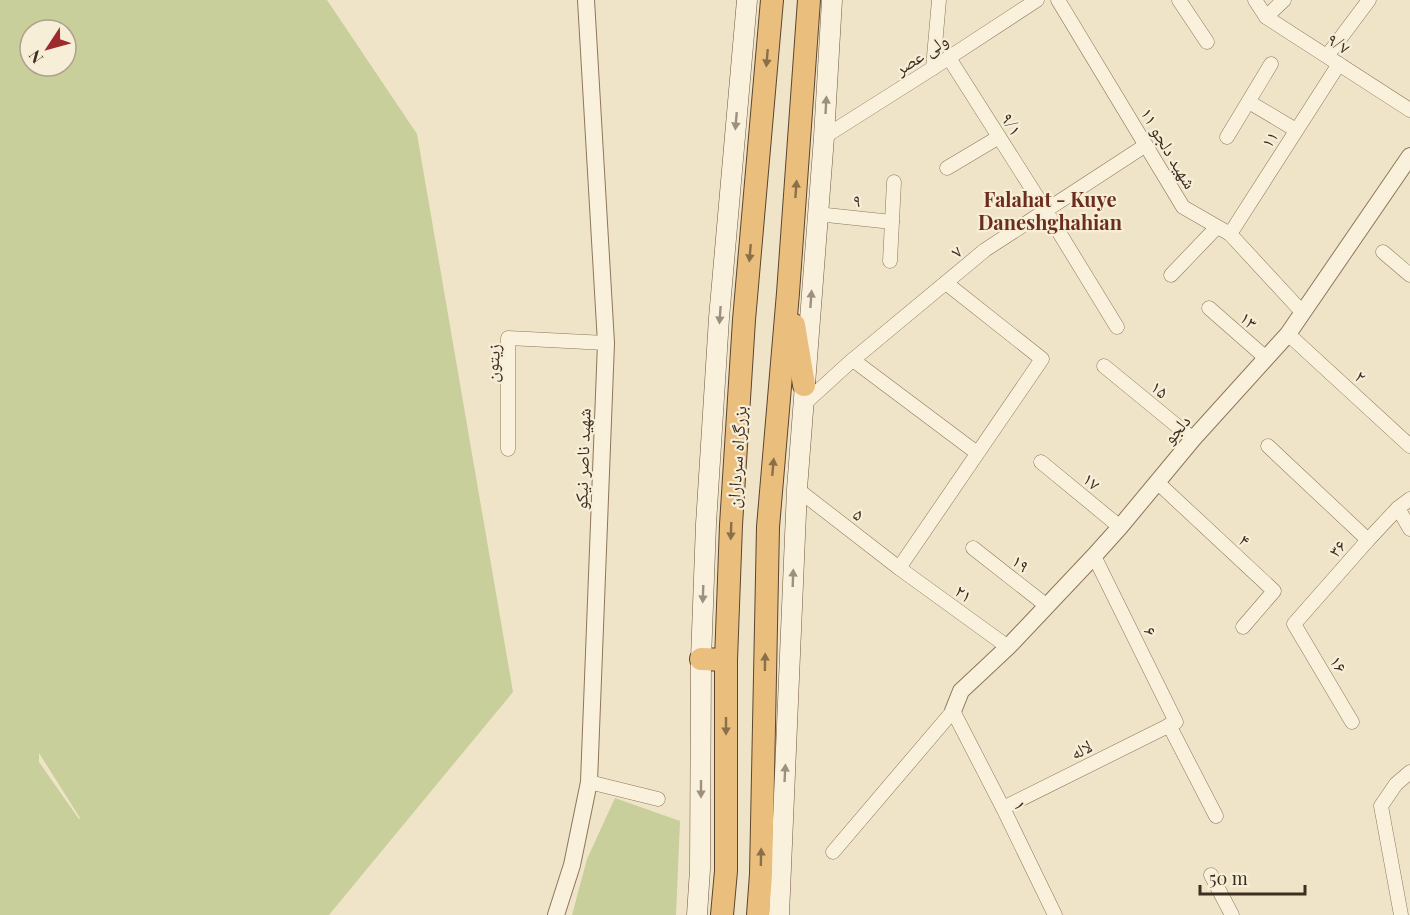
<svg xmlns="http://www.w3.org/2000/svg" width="1410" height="915" font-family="'Playfair Display','Noto Naskh Arabic',serif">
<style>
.green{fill:#c9cf9b;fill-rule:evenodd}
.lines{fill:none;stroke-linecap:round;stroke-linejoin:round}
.minor-casing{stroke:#8d765c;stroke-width:15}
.tertiary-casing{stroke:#8d765c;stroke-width:18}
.secondary-casing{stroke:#6f573f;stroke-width:21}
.trunk-casing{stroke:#5b4430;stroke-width:24}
.minor{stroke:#faf1dc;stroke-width:14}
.tertiary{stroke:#faf1dc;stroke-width:16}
.secondary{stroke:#faf1dc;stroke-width:20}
.trunk{stroke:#eabe7c;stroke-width:22}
.oneway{fill:#8b6f49}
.oneway2{fill:#9c907e}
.labels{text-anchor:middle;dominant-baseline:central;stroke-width:4.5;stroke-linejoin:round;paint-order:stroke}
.street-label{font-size:18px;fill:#3d2e20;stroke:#f7eed8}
.neighbourhood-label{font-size:20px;font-weight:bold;fill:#6b2e1e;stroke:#f7eed8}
</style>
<rect width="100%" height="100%" fill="#f0e4c8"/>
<!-- green -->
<g class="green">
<path d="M0 0H327L417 134 513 692 329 915H0ZM30 30H66V66H30ZM39 753 80 818 79 819 39 762Z"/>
<path d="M615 798 680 821 676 915H572L587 859Z"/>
</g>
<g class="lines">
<!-- minor casing -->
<g class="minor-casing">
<g id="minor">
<path d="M1058 0 1183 207 1230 234 1303 313"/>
<path d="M1179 0 1207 42"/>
<path d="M1255 0 1266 17 1410 110"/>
<path d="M1266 17 1284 0"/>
<path d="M1327 56 1369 0"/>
<path d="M949 58 1046 211 1117 327"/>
<path d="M933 68 939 0"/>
<path d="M1249 102 1296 130"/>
<path d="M824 137 933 68 1037 0"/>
<path d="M1227 137 1271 64"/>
<path d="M947 168 999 137"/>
<path d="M817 214 892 222"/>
<path d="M1230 234 1339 64"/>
<path d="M1383 252 1410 275"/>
<path d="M890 261 894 182"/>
<path d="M1171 275 1217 227"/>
<path d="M1209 308 1266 358"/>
<path d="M1288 334 1410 446"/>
<path d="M853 360 977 453"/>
<path d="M1104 366 1193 439"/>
<path d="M803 405 849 363 985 250 1146 145"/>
<path d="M1268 446 1368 540"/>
<path d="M508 449V338L606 343"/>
<path d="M1041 462 1120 527"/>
<path d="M1157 482 1274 591 1243 627"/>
<path d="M797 489 899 568 1008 647"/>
<path d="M1398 508 1410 529"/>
<path d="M973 548 1047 606"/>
<path d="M899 568 1042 359 946 283"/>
<path d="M1352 722 1294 624 1368 540 1398 508 1410 499"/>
<path d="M1169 725 1216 816"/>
<path d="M589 782 658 799"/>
<path d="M1003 808 1176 722 1094 556"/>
<path d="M833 852 953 711 1003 808 1055 915"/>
<path d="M1211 875 1232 915"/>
<path d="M1401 915 1381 806 1396 784 1410 772"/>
</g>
</g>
<!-- tertiary casing -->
<g class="tertiary-casing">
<g id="tertiary">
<path d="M953 711 961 691 1008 647 1094 556 1120 527 1193 439 1288 334 1410 156"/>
<path d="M556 915 572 865 589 782 606 343 586 0"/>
</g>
</g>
<!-- secondary casing -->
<g class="secondary-casing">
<g id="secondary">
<path d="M697 915 700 869 701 659 706 524 719 318 747 0"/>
<path d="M779 915 797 489 824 137 832 0"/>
</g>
</g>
<!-- trunk casing -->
<g class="trunk-casing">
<g id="trunk">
<path d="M794 325 804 385"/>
<path d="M701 659 726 660"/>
<path d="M722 915 726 871V660L731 525 744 320 772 0"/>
<path d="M758 915 761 874 768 527 788 293 809 0"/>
</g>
</g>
<!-- minor -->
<use href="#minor" class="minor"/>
<!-- tertiary -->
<use href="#tertiary" class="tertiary"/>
<!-- secondary -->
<use href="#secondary" class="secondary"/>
<!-- trunk -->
<use href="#trunk" class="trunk"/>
</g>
<!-- one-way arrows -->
<defs><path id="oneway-solid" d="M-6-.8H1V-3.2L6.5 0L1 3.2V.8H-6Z" transform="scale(1.5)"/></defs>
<g class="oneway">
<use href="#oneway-solid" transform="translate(767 58) rotate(95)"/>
<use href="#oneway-solid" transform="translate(796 189) rotate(-86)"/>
<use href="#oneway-solid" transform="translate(750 253) rotate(95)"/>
<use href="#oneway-solid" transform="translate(773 467) rotate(-85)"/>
<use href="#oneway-solid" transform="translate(731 531) rotate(92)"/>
<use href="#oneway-solid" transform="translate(765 662) rotate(-89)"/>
<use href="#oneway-solid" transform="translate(726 726) rotate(90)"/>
<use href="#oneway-solid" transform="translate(761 857) rotate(-89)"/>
</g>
<g class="oneway2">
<use href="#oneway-solid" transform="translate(826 105) rotate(-87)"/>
<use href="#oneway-solid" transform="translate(736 121) rotate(95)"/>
<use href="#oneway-solid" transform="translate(811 299) rotate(-86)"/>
<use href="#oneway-solid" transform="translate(720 315) rotate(94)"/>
<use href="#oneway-solid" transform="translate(793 578) rotate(-88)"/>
<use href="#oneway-solid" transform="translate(703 594) rotate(92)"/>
<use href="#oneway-solid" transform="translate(785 773) rotate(-87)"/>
<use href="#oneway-solid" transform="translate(701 789) rotate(90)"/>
</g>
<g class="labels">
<!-- street labels -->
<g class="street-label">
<text transform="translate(1339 43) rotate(33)">۹/۷</text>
<text transform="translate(921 54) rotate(-33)">ولی عصر</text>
<text transform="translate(1012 124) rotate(58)">۹/۱</text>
<text transform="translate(1269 139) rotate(-57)">۱۱</text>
<text transform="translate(1169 148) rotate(59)">شهید دلجو ۱۱</text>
<text transform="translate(857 200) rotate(6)">۹</text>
<text transform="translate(956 251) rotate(-40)">۷</text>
<text transform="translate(1249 320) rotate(42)">۱۳</text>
<text transform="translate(492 363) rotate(-86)">زیتون</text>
<text transform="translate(1361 376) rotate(42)">۲</text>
<text transform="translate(1160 389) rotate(39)">۱۵</text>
<text transform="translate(1176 429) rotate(-49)">دلجو</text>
<text transform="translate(736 457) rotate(-86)">بزرگراه سرداران</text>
<text transform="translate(582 459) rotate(-88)">شهید ناصر نیکو</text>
<text transform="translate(1092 481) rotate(39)">۱۷</text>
<text transform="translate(859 514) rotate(38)">۵</text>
<text transform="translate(1245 540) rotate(43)">۴</text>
<text transform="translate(1337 548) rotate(-49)">۳۶</text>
<text transform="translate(1021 563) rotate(38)">۱۹</text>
<text transform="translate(964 593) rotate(36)">۲۱</text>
<text transform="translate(1151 631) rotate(64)">۶</text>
<text transform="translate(1339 664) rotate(59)">۱۶</text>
<text transform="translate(1081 749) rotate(-26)">لاله</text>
<text transform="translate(1021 805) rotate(64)">۱</text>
</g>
<!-- neighbourhood labels -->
<g class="neighbourhood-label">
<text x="1050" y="198">Falahat - Kuye<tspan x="1050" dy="23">Daneshghahian</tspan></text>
</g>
</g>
<!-- north arrow -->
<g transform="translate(48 48) rotate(234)"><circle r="28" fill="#f7eed8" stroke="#ada18e" stroke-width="1.5"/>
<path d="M0-4.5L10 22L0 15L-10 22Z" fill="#9e2a2b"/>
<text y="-9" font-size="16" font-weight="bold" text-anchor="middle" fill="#3d2e20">N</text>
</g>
<!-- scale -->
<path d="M1200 885v9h105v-9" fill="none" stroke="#3d2e20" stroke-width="3"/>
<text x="1209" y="885" font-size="18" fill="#3d2e20" stroke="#f7eed8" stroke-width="4.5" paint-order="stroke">50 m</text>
</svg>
